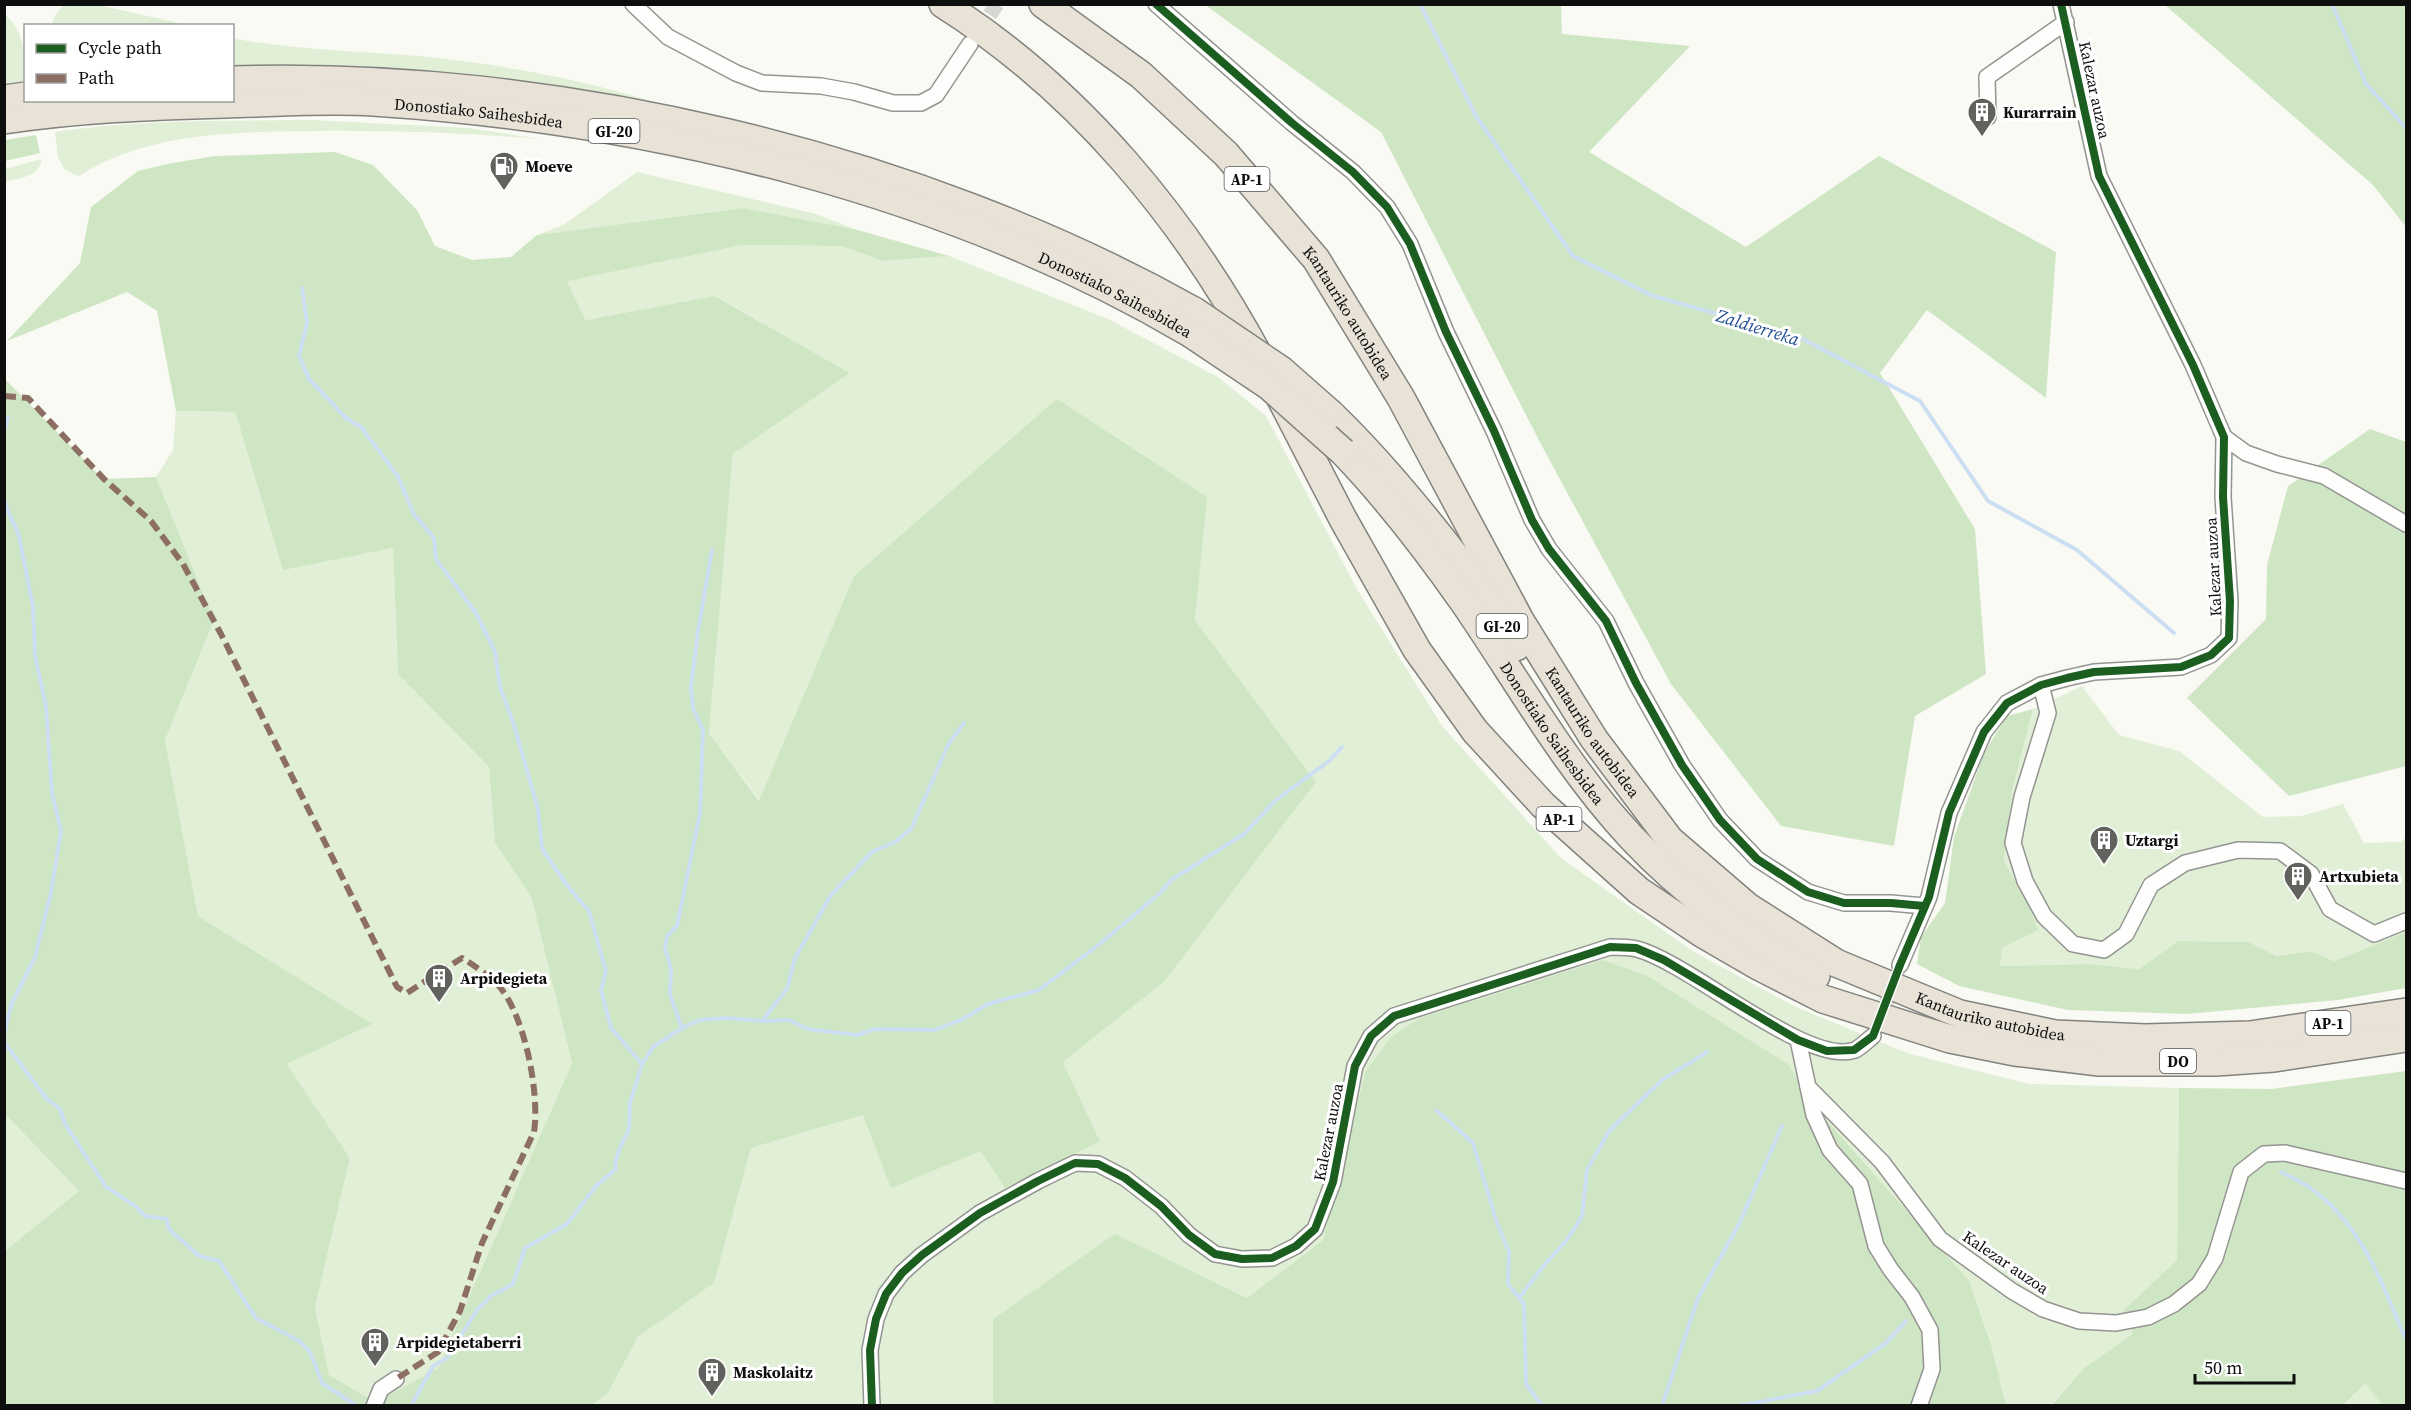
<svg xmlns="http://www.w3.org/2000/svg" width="2411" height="1410" font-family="'Source Serif 4',serif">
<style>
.green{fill:#e0efd5}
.forest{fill:#cfe6c4}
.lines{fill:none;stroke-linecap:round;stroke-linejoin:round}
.stream{stroke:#ccdef2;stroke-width:4}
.street-tunnel{stroke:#d7d7d2;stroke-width:15;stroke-dasharray:15 8;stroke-linecap:butt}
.street-casing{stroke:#949492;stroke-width:18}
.highway-casing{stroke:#82827f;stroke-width:30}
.street{stroke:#fefefd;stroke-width:15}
.highway{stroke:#e8e2d7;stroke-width:27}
.highway-bridge-casing{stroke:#82827f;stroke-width:30;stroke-linecap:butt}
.highway-bridge{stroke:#e8e2d7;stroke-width:27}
.quiet{stroke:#8d6e63;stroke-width:6;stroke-dasharray:12 6;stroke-linecap:butt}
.cycleway-casing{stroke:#fff;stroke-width:11}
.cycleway{stroke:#1b5e20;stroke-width:8}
.labels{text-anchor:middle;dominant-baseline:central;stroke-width:6;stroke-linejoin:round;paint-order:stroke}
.shield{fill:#fff;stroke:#565656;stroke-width:1.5}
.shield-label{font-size:15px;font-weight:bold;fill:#0e0e0e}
.street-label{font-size:16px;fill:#0e0e0e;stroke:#fff}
.poi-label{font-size:16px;font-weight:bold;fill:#0e0e0e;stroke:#fff;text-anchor:start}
.water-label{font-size:18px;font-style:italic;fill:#214f96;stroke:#fff}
</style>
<rect width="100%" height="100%" fill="#fafaf4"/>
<!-- green -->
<g class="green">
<path d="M79 4 98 5 188 25H52L55 16 63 5Z"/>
<path d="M4 14C25 30 26 58 25 82L5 85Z"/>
<path d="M232 38C294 50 356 51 419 56 503 64 585 80 665 105L597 93 503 81 233 69Z"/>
<path d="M311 120 468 128 542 139C466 133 390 130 314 131 235 132 147 132 79 176L65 170 58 157 55 132C139 119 226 121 311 120Z"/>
<path d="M42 159C39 177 20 178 5 182V169Z"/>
<path d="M637 172 816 214 854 229 743 208 537 235 565 224Z"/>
<path d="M742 245 841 246 883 261 949 256 1106 318 1218 377 1266 416 1358 591 1442 726 1561 858 1694 952 1794 1006 1907 1053 2029 1084 2179 1088 2177 1260 2124 1311 2134 1334 2084 1368 2051 1405H2006L1992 1348 1817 1110 1788 1064 1646 975 1603 960 1365 1073 1323 1240 1247 1298 1115 1235 993 1319V1405L859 1406 858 1403 855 1406 592 1405 608 1393 638 1337 714 1283 751 1148 863 1115 982 1151 1100 1141 1063 1062 1164 982 1316 782 1195 620 1206 497 854 576 760 801 709 733 733 454 850 373 716 296 584 320 567 280Z"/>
<path d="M176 411 235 412 283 569 393 548 398 674 489 767 495 843 531 896 572 1063 438 1368 376 1402 329 1375 315 1307 350 1158 287 1064 371 1024 198 916 165 740 214 620 156 477 173 450Z"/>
<path d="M2082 686 2119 735 2179 751 2263 817 2301 816 2343 804 2364 843 2401 842 2406 837V932L2334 961 2311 951 2278 956 2249 942 2178 941 2139 969 2089 964 2000 966 2002 948 2037 930 2028 905 2004 861 2012 792 2033 709Z"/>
<path d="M5 1114 79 1191 5 1251Z"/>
<path d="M2365 1382 2382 1405 2344 1406Z"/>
</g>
<!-- forest -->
<g class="forest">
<path d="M1205 5H1561L1562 34 1690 46 1589 152 1746 247 1879 156 2056 252 2046 398 1927 310 1880 373 1975 529 1986 674 1915 716 1894 846 1781 826 1671 684 1544 450 1381 132Z"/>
<path d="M2165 5H2406V227L2373 185Z"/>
<path d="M36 135 40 153 5 161V140Z"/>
<path d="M335 152 373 165 417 210 435 246 472 260 511 257 537 235 743 208 854 229 949 256 883 261 841 246 742 245 567 281 585 320 715 296 850 373 733 454 709 733 759 801 854 576 1057 399 1207 497 1195 620 1316 782 1164 982 1063 1062 1100 1141 1005 1188 981 1151 891 1188 863 1115 751 1148 714 1283 638 1337 608 1393 592 1405H5V1251L79 1191 5 1114 4 378 103 479 156 477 214 620 165 740 198 916 372 1024 287 1064 350 1158 315 1307 329 1375 376 1402 438 1368 572 1063 531 896 495 843 489 767 398 674 393 548 283 570 235 412 176 411 157 311 127 292 7 341 80 263 91 207 138 171 167 164 215 156Z"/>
<path d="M2370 429 2406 442V766L2289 796 2187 698 2266 619 2267 565 2288 486Z"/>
<path d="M2033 709 2012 792 2004 861 2028 905 2038 930 2002 948 2000 966 2089 964 2139 969 2178 941 2249 942 2277 956 2311 951 2334 961 2406 932V988L2338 1000 2187 1014 2068 1010 1959 986 1917 964 1921 937 1945 903 1954 837 1984 753 2007 716Z"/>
<path d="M1603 960 1646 975 1788 1064 1817 1110 1969 1281 1992 1348 2006 1405H993V1319L1115 1234 1247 1298 1323 1240 1365 1073 1391 1037 1420 1018Z"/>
<path d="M2406 1071V1405H2382L2365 1383 2344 1405 2051 1406 2084 1368 2133 1334 2123 1311 2177 1260 2179 1088 2272 1089Z"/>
</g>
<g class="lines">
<!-- stream -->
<g class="stream">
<path d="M1420 4 1476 116 1573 256 1653 296 1797 336 1920 401 1988 501 2077 550 2174 633"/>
<path d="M2332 4 2366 84 2406 128"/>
<path d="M302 288 307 323 299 356 309 379 346 418 361 427 397 475 414 514 434 538 436 559 476 613 495 652 500 687 513 722 538 809 542 849 569 888 589 911 606 971 601 990 611 1028 642 1064"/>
<path d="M4 431 8 418"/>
<path d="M4 501 19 536 33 607 35 655 46 707 52 793 61 831 51 893 35 957 11 1005 4 1036"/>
<path d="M762 1021 787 989 795 958 831 895 872 852 895 842 911 829 948 745 964 723"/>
<path d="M682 1028 670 995 671 969 665 948 667 936 677 926 700 813 703 730 693 708 691 687 698 631 712 550"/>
<path d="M4 1042 46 1098 60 1109 65 1124 106 1187 134 1205 145 1216 167 1219 168 1228 199 1256 219 1261 256 1318 299 1341 310 1352 322 1383 357 1406"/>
<path d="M1436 1110 1473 1143 1497 1223 1509 1252 1508 1284 1524 1304 1526 1384 1542 1406"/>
<path d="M2281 1172C2293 1178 2307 1184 2317 1193 2362 1229 2381 1279 2402 1331L2406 1337"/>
<path d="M1519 1298 1545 1264 1567 1240 1582 1216 1587 1170 1609 1131 1662 1080 1707 1052"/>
<path d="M411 1406 433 1366 447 1358 477 1310 491 1296 513 1284 525 1248 567 1224 596 1186 616 1169 615 1163 619 1150 629 1129 630 1103 642 1064 653 1047 682 1028 700 1020 727 1018 762 1021 789 1020 808 1029 857 1035 875 1029 935 1030 963 1019 988 1004 1039 990 1101 943 1159 894 1171 880 1244 834 1276 800 1329 761 1342 747"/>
<path d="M1662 1406 1698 1298 1739 1224 1782 1126"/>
<path d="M1738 1406 1817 1391 1886 1343 1906 1321"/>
</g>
<!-- street-tunnel -->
<g class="street-tunnel">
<path d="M977 34 997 4"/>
<path d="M1878 1024 1900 965"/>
</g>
<!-- street casing -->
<g class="street-casing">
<g id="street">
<path d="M633 4 668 37 736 73 762 83 821 86 854 92 893 103H921L936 95 970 44"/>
<path d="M1156 4 1292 123 1353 172 1387 207 1410 244 1446 332 1494 431 1532 520 1549 549 1606 621 1636 683 1682 765 1720 820 1757 859 1808 892 1844 903H1891L1924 906"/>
<path d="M1988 117 1987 77 2066 22"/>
<path d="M2224 437 2246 453 2277 464 2324 476 2406 524"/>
<path d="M2041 685 2048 713 2022 797 2013 843 2025 881 2044 916 2073 944 2104 950 2126 934 2151 885 2185 863 2238 850 2280 851 2311 874 2330 909 2374 934 2406 921"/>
<path d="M1900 965 1929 897 1949 813 1984 732 2007 703 2041 685 2067 678 2094 672 2181 667 2211 655 2229 638 2230 601 2223 497 2224 437 2193 365 2099 176 2061 4"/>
<path d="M1798 1040 1808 1087 1882 1162 1940 1239 2012 1291 2043 1309 2079 1321 2116 1323 2148 1317 2174 1304 2199 1284 2215 1258 2241 1172 2264 1154 2285 1153 2406 1181"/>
<path d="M1808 1087 1814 1115 1830 1150 1860 1184 1876 1246 1891 1270 1912 1297 1930 1330 1932 1369 1919 1406"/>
<path d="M374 1406 381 1389 396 1379"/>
<path d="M872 1406 870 1350 876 1319 886 1294 902 1273 922 1255 980 1213 1038 1181 1075 1163 1098 1164 1125 1178 1161 1206 1189 1235 1215 1254 1242 1259 1272 1258 1296 1246 1315 1229 1333 1182 1355 1066 1371 1036 1394 1016 1610 947C1618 947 1629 947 1637 949 1690 963 1807 1067 1855 1050 1861 1047 1868 1040 1873 1036"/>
</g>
</g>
<!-- highway casing -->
<g class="highway-casing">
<g id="highway">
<path d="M943 4C1079 90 1186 220 1261 360"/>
<path id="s1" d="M1043 4 1141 75 1226 154 1316 259 1401 398 1521 622 1594 739 1670 840 1748 907 1836 963 1960 1014 2055 1034 2145 1038 2250 1035 2406 1012"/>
<path d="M232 80C551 70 915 154 1194 311"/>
<path d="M4 99 26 96"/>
<path id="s2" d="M4 120C78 109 151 106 225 104 274 103 324 99 373 102 653 120 947 190 1190 333"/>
<path d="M1280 397 1343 519 1417 650 1475 731 1543 805 1639 891 1703 934 1760 967 1823 999 1950 1039 2015 1052 2099 1062H2216L2274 1058 2406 1038"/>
<path d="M1331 414C1381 462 1424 515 1466 570 1485 595 1500 622 1516 647"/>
<path id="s3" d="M1343 452C1388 499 1428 551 1465 604 1519 683 1566 767 1631 837 1685 895 1747 938 1816 976"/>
</g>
</g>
<!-- street -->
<use href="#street" class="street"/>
<!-- highway -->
<use href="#highway" class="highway"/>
<!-- highway-bridge casing -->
<g class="highway-bridge-casing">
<g id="highway-bridge">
<path d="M1194 311 1281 370 1331 414"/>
<path d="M1190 333 1269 386 1343 452"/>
</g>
</g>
<!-- highway-bridge -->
<use href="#highway-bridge" class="highway-bridge"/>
<!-- quiet -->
<path class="quiet" d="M4 396 28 398 104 479 151 521 183 564 221 634 397 987 407 993 462 958C475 966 488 975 499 986 525 1016 540 1094 534 1132L482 1243 460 1311 438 1352 396 1379"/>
<!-- cycleway casing -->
<g class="cycleway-casing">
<g id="cycleway">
<path d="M1156 4 1292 123 1353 172 1387 207 1410 244 1446 332 1494 431 1532 520 1549 549 1606 621 1636 683 1682 765 1720 820 1757 859 1808 892 1844 903H1891L1924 906"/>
<path d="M872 1406 870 1350 876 1319 886 1294 902 1273 922 1255 980 1213 1038 1181 1075 1163 1098 1164 1125 1178 1161 1206 1189 1235 1215 1254 1242 1259 1272 1258 1296 1246 1315 1229 1333 1182 1355 1066 1371 1036 1394 1016 1610 947 1636 948 1664 960 1798 1040 1827 1051 1854 1050 1873 1036 1900 965 1929 897 1949 813 1984 732 2007 703 2041 685 2067 678 2094 672 2181 667 2211 655 2229 638 2230 601 2223 497 2224 437 2193 365 2099 176 2061 4"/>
</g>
</g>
<!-- cycleway -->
<use href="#cycleway" class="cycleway"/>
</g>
<!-- icons -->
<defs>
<g id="building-pin" transform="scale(1.5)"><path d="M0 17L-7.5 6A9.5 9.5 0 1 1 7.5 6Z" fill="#61615e" stroke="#fff"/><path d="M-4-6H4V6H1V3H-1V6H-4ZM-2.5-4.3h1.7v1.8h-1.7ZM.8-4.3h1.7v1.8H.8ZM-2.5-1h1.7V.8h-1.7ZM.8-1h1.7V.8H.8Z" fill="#fff"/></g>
<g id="fuel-pin" transform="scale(1.5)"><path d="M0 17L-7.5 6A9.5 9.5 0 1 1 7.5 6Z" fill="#61615e" stroke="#fff"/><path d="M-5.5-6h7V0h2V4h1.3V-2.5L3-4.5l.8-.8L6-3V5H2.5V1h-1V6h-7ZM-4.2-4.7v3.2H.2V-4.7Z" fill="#fff"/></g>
</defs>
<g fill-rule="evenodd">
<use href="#building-pin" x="1982" y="112"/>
<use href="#fuel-pin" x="504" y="166"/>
<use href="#building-pin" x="2104" y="840"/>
<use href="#building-pin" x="2298" y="876"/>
<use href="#building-pin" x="439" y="978"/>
<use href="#building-pin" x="375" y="1342"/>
<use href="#building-pin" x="712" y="1372"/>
</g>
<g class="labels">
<!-- shield labels -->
<g class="shield">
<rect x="588.5" y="119" width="51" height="24" rx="4.5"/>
<rect x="1224.5" y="167" width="45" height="24" rx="4.5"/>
<rect x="1476.5" y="614" width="51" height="24" rx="4.5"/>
<rect x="1536.5" y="807" width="45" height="24" rx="4.5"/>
<rect x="2305.5" y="1011" width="45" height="24" rx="4.5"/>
<rect x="2160" y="1049" width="36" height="24" rx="4.5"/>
</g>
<g class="shield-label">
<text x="614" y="131">GI-20</text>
<text x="1247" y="179">AP-1</text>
<text x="1502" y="626">GI-20</text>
<text x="1559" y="819">AP-1</text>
<text x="2328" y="1023">AP-1</text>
<text x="2178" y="1061">DO</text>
</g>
<!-- street labels -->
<g class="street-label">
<text transform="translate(2095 90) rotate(78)">Kalezar auzoa</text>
<text stroke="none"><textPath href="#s2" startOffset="476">Donostiako Saihesbidea</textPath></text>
<text stroke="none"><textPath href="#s2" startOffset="1142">Donostiako Saihesbidea</textPath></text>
<text stroke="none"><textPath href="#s1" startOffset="438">Kantauriko autobidea</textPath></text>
<text transform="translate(2213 567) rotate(-93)">Kalezar auzoa</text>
<text stroke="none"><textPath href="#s1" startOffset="924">Kantauriko autobidea</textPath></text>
<text stroke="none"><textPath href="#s3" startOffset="351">Donostiako Saihesbidea</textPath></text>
<text stroke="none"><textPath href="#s1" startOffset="1428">Kantauriko autobidea</textPath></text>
<text transform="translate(1328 1132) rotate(-79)">Kalezar auzoa</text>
<text transform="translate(2006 1262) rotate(34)">Kalezar auzoa</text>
</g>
<!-- poi labels -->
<g class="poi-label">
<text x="2003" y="112">Kurarrain</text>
<text x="525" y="166">Moeve</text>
<text x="2125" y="840">Uztargi</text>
<text x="2319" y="876">Artxubieta</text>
<text x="460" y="978">Arpidegieta</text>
<text x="396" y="1342">Arpidegietaberri</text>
<text x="733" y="1372">Maskolaitz</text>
</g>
<!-- water labels -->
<g class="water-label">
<text transform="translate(1758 327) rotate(17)">Zaldierreka</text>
</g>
</g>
<!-- border -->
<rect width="2411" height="1410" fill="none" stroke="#0e0e0e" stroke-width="12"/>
<!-- legend -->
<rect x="24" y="24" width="210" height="78" fill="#ffffff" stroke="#9f9f9f" stroke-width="1.5"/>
<rect x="36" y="44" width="30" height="9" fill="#1b5e20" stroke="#9f9f9f" stroke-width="1.5"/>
<text x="78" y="54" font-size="18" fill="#0e0e0e">Cycle path</text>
<rect x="36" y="74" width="30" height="9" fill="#8d6e63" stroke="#9f9f9f" stroke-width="1.5"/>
<text x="78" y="84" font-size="18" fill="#0e0e0e">Path</text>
<!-- scale -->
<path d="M2195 1374v9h99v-9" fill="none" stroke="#0e0e0e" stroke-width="3"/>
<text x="2204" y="1374" font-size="18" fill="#0e0e0e" stroke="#ffffff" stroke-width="4.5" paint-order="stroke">50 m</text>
</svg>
